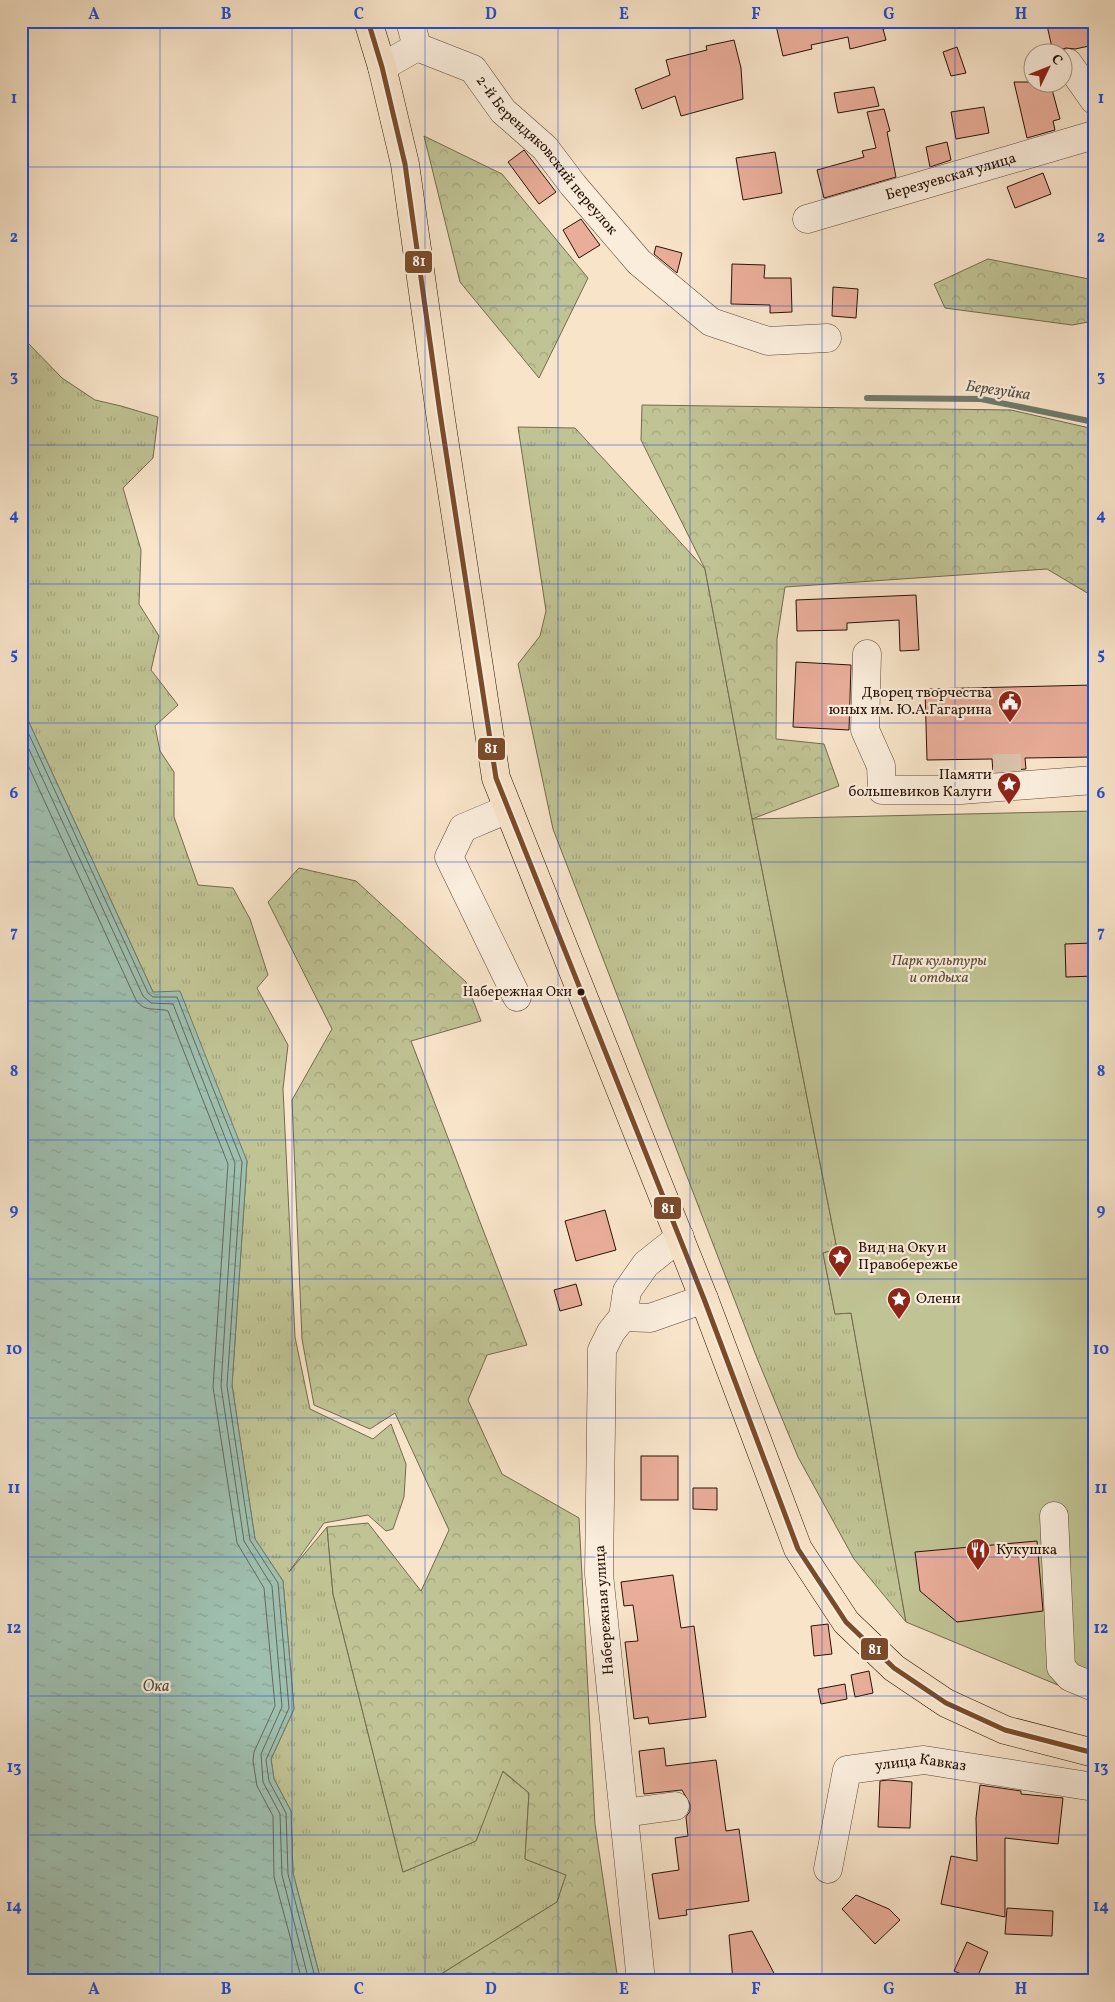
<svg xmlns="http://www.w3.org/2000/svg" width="1115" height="2002" font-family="Vollkorn,serif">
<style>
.grass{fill:url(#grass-tufts);stroke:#746a4d}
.forest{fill:url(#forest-crowns);stroke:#746a4d}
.green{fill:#c0c394;stroke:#746a4d}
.water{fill:url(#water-ripples);stroke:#6f7a6b}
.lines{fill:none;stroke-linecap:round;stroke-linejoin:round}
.shore{stroke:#64685a;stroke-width:1}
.stream{stroke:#6f7a6b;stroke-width:6}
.building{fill:#e9ad99;stroke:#281206}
.minor-tunnel{stroke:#d9c4ac;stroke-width:28;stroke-dasharray:28 14;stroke-linecap:butt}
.minor-casing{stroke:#5c4637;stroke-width:29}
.major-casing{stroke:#281206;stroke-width:29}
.minor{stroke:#faeddc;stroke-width:28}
.major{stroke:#f8e4c9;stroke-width:28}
.bus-1-casing{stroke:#faeddc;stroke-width:9}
.bus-1{stroke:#7a4b2a;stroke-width:5}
.grid{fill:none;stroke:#1d4ed8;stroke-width:1;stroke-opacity:0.55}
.bus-dot{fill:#281206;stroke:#faeddc;stroke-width:2}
.labels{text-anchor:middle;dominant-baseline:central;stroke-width:4.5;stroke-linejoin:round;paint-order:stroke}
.bus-label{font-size:14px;fill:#281206;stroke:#faeddc;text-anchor:end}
.street-label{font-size:15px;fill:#281206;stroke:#faeddc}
.poi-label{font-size:15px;fill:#281206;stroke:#faeddc;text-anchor:start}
.park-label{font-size:15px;font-style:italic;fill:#5d5038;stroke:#faeddc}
.water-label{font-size:16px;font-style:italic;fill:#524f41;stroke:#faeddc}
.line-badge{stroke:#faeddc;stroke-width:2}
.badge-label{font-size:14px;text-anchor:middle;font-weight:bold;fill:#fff}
.neatline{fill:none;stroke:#1d4ed8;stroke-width:2}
.grid-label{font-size:16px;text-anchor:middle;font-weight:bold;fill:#1d4ed8}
</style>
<defs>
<pattern id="grass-tufts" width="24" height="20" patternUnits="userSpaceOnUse" patternTransform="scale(1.25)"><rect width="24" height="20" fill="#c0c394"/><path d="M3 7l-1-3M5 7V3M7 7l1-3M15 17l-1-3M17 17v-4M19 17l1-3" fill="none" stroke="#a5a67e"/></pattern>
<pattern id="forest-crowns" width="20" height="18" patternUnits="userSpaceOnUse" patternTransform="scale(1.25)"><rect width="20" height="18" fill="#c0c394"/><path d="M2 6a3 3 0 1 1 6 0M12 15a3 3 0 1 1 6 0" fill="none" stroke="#a5a67e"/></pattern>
<pattern id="water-ripples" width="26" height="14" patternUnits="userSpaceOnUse" patternTransform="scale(1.25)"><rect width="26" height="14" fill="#9fbfaf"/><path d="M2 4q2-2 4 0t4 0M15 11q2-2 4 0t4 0" fill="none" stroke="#89a395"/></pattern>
</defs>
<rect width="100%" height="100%" fill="#f8e4c9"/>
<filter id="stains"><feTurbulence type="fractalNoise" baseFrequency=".004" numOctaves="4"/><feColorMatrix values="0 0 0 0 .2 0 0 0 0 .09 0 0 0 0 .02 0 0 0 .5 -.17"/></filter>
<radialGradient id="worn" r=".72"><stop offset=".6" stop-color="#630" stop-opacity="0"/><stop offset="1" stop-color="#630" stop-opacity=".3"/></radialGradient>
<!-- grass -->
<g class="grass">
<path d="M21 325 26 341 62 378 95 400 121 406 158 417 153 458 123 488 141 550 139 604 159 636 151 670 178 705 155 726 160 751 174 772V817L198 885 233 888 250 919 268 975 257 988 288 1045 283 1089 295 1337 310 1409 373 1439 391 1424 406 1464 404 1497 393 1529 386 1531 368 1515 324 1523 289 1572 327 1527 333 1594 403 1872 476 1841 502 1771 529 1793 525 1859 566 1875 557 1902 433 1979 434 1981H321L293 1873 291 1811 274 1779 271 1759 294 1709 283 1581 255 1539 232 1385 247 1161 153 992 21 705Z"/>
<path d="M518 427 575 428 705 569 752 819 837 1249 823 1253 835 1314 851 1313 906 1622 854 1559 798 1457 757 1358 553 829 518 664 540 636 546 611Z"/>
</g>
<!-- forest -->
<g class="forest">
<path d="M424 136 502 174 588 278 539 378 460 282Z"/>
<path d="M988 259 1094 280V321L1072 325 945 308 934 284Z"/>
<path d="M642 405 1011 410 1094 429V597L1047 569 785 587 777 639 776 739 824 744 839 786 752 819 705 569 641 440Z"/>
<path d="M299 868 356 881 466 982 481 1021 411 1041 527 1345 487 1355 468 1400 502 1474 579 1518 595 1824 618 1981 433 1979 557 1902 566 1875 525 1859 529 1793 503 1771 476 1841 403 1872 333 1594 327 1527 368 1523 421 1591 449 1530 395 1413 370 1429 314 1405 302 1339 292 1100 332 1029 268 902Z"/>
</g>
<!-- green -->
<path class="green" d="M1094 811V1700L906 1622 851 1313 835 1314 823 1253 837 1249 752 819Z"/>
<!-- water -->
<path class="water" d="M21 705 153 992 180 991 247 1161 232 1385 255 1539 283 1581 294 1709 271 1759 274 1779 291 1811 293 1873 321 1981H21Z"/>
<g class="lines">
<!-- shore -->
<g class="shore">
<path d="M21 717 148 993 153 997H177L242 1162 227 1386 250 1540 278 1583 289 1708 266 1760 269 1781 286 1813 288 1874 316 1981"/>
<path d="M21 732 143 996 151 1003 173 1004 235 1163 221 1386 244 1541 272 1586 282 1707 261 1754 263 1782 280 1814 282 1875 309 1981"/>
<path d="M21 750 136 1000C145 1013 155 1007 168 1011L228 1164 213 1387 237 1543 264 1588 275 1706 254 1752 253 1761 257 1786 273 1816 274 1877 302 1981"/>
</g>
<!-- stream -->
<path class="stream" d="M867 398 981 399 1094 422"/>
</g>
<!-- building -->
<g class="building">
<path d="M775 21H887L888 28 883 29 886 40 850 49 848 37 811 45 812 49 783 56Z"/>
<path d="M1046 21H1090L1094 45 1075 49 1066 48 1053 52Z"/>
<path d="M734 40 741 68 743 99 681 116 675 96 642 109 635 89 670 75 666 60 707 50 706 46Z"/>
<path d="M957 47 966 73 951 76 943 52Z"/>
<path d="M1014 82H1050L1060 119 1053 121 1055 130 1027 138Z"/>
<path d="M874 87 879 106 838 113 834 93Z"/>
<path d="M984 107 989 133 956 139 951 112Z"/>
<path d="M884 109 890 131 887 132 896 177 824 198 817 170 864 157 862 151 876 148 867 112Z"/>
<path d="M947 142 951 160 930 167 926 147Z"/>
<path d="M524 150 556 192 539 204 508 162Z"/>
<path d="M775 152 782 193 743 200 736 158Z"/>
<path d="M1043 173 1051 194 1015 208 1007 187Z"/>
<path d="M581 219 600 245 579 258 563 230Z"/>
<path d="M656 246 682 253 677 273 654 254Z"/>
<path d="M732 264 765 265 764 278H791L792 312 770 313V305L731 304Z"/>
<path d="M833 287 858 289 856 318 832 316Z"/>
<path d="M916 595 919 650 900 651 899 620 847 623V630L797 631 796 600Z"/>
<path d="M796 662 851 665 849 730 793 727Z"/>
<path d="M1094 685V757L1025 758 1026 769 993 772 992 759 927 760 925 689Z"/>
<path d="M1093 943 1094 976 1066 977 1065 944Z"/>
<path d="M605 1210 616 1250 576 1261 565 1221Z"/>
<path d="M576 1284 582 1305 560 1311 554 1290Z"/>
<rect x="641" y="1456" width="37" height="44"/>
<path d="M693 1488H717V1510L693 1509Z"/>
<path d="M1037 1541 1043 1611 957 1622 920 1591 915 1552Z"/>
<path d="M673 1575 681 1628 694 1626 706 1717 649 1724 648 1717 634 1719 625 1642 638 1641 633 1605 624 1606 621 1582Z"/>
<path d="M828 1624 832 1654 814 1656 811 1626Z"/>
<path d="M869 1671 873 1693 855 1697 851 1675Z"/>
<path d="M845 1684 847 1699 821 1704 818 1689Z"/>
<path d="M664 1748 666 1766 716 1760 726 1831 739 1829 749 1901 686 1910 687 1915 659 1919 652 1874 679 1870 675 1838 688 1836 686 1817 690 1811V1804L682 1790 644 1794 639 1751Z"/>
<path d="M888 1780 912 1782 910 1828 878 1827 880 1781Z"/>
<path d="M980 1785 1021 1791V1794L1063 1798 1058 1844 1005 1838V1917L941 1904 951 1856 977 1861 976 1818Z"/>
<path d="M856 1895 889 1909 900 1920 875 1944 842 1909Z"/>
<path d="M1007 1908 1053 1911 1052 1936 1005 1934Z"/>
<path d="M752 1931 778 1981H733L729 1935Z"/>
<path d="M967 1942 988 1952 976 1980 954 1971Z"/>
</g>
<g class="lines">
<!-- minor-tunnel -->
<path class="minor-tunnel" d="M993 768H1025"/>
<!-- minor casing -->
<g class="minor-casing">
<g id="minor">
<path id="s1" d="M410 21 417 47 473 69 503 111 545 148 573 185 639 262 711 322 768 341 827 338"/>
<path d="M1068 63 1094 100"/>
<path d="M382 67 417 47"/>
<path id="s2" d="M807 219 1094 135"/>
<path d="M867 654 865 730 881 766 882 790H961L1094 780"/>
<path d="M508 809 463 828 449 857 517 997"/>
<path d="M623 1317 650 1318 704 1299"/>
<path d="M1054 1516 1061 1667 1070 1677 1094 1687"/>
<path d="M624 1813 675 1806"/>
<path id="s3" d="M828 1869 847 1770 924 1760 1094 1787"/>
<path d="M641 1981 599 1574 602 1350 611 1332 623 1317 627 1291 646 1264 680 1237"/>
</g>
</g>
<!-- major casing -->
<g class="major-casing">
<path id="major" d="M368 21 382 67 405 164 440 413 496 778 704 1299 798 1549 846 1622 894 1668 946 1703 1005 1730 1094 1753"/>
</g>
<!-- minor -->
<use href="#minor" class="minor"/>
<!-- major -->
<use href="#major" class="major"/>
<!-- bus-1 casing -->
<g class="bus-1-casing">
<path id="bus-1" d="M368 21 382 67 405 164 440 413 496 778 704 1299 798 1549 846 1622 894 1668 946 1703 1005 1730 1094 1753"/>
</g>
<!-- bus-1 -->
<use href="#bus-1" class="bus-1"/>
</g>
<!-- grid -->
<path class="grid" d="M160 21V1981M292 21V1981M425 21V1981M558 21V1981M690 21V1981M822 21V1981M955 21V1981M21 167H1094M21 306H1094M21 445H1094M21 584H1094M21 723H1094M21 862H1094M21 1001H1094M21 1140H1094M21 1279H1094M21 1418H1094M21 1557H1094M21 1696H1094M21 1835H1094"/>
<!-- icons -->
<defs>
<g id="civic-pin" transform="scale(1.25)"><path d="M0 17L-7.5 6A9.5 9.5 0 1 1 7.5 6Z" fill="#8f2418" stroke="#faeddc"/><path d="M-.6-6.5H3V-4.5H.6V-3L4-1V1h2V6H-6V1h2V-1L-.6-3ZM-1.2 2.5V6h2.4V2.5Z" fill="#fff"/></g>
<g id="sight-pin" transform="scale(1.25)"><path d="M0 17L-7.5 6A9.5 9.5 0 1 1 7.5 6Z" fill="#8f2418" stroke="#faeddc"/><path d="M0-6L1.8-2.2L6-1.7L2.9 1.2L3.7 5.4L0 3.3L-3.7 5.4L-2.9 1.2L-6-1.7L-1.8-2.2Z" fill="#fff"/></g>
<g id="restaurant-pin" transform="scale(1.25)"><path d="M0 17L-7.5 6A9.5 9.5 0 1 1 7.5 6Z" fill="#8f2418" stroke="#faeddc"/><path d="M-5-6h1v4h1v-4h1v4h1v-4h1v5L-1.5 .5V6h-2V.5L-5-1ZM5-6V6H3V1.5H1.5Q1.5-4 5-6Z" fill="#fff"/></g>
</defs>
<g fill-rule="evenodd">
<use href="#civic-pin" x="1010" y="702"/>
<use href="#sight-pin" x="1009" y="784"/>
<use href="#sight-pin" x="840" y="1257"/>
<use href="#sight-pin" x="899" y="1299"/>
<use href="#restaurant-pin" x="978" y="1550"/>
</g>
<!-- markers -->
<circle class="bus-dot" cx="581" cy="992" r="4.5"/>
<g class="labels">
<!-- bus labels -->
<g class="bus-label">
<text x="572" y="992">Набережная Оки</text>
</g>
<!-- street labels -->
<g class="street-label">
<text stroke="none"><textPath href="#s1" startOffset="201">2-й Берендяковский переулок</textPath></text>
<text stroke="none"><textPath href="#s2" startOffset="150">Березуевская улица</textPath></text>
<text transform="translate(605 1610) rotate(-94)">Набережная улица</text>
<text stroke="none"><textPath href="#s3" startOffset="175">улица Кавказ</textPath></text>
</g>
<!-- poi labels -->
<g class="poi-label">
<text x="992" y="693" text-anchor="end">Дворец творчества<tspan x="992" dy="17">юных им. Ю.А.Гагарина</tspan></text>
<text x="992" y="775" text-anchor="end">Памяти<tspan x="992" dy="17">большевиков Калуги</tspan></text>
<text x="858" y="1248">Вид на Оку и<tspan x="858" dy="17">Правобережье</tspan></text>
<text x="916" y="1299">Олени</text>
<text x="996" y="1550">Кукушка</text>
</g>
<!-- park labels -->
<g class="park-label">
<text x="939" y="961">Парк культуры<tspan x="939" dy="17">и отдыха</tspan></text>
</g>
<!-- water labels -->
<g class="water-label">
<text transform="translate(998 391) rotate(8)">Березуйка</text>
<text x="156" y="1687">Ока</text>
</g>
</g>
<g class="line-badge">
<rect x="404" y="250" width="29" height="24" rx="5" fill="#7a4b2a"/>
<rect x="477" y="737" width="29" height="24" rx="5" fill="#7a4b2a"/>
<rect x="653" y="1196" width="29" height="24" rx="5" fill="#7a4b2a"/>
<rect x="860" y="1637" width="29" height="24" rx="5" fill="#7a4b2a"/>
</g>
<g class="badge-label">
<text x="419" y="266">81</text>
<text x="491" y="753">81</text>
<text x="668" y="1213">81</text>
<text x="875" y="1654">81</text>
</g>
<!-- margin -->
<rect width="1115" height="2002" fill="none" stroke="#f8e4c9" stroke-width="55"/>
<!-- north arrow -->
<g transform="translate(1048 68) rotate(47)"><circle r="24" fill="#faeddc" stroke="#a69586"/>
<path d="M0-4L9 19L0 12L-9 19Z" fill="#8f2418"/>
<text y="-8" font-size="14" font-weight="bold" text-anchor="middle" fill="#281206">С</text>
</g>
<rect x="28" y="28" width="1060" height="1946" class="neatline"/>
<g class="grid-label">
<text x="94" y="19">A</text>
<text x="226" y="19">B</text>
<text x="359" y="19">C</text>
<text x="491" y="19">D</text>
<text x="624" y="19">E</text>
<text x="756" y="19">F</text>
<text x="889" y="19">G</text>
<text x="1021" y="19">H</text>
<text x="14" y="103">1</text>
<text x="1101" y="103">1</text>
<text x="14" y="242">2</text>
<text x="1101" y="242">2</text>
<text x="14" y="381">3</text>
<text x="1101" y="381">3</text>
<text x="14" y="520">4</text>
<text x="1101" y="520">4</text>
<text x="14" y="659">5</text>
<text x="1101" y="659">5</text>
<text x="14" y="798">6</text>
<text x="1101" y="798">6</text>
<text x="14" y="937">7</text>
<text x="1101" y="937">7</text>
<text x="14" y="1076">8</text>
<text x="1101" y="1076">8</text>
<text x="14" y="1215">9</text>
<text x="1101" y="1215">9</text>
<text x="14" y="1354">10</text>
<text x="1101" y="1354">10</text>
<text x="14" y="1493">11</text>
<text x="1101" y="1493">11</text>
<text x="14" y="1633">12</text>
<text x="1101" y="1633">12</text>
<text x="14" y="1772">13</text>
<text x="1101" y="1772">13</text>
<text x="14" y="1911">14</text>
<text x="1101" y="1911">14</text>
<text x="94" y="1994">A</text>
<text x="226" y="1994">B</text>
<text x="359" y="1994">C</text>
<text x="491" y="1994">D</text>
<text x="624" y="1994">E</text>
<text x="756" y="1994">F</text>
<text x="889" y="1994">G</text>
<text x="1021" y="1994">H</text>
</g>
<rect width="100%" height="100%" filter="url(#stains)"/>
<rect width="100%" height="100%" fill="url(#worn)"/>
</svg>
